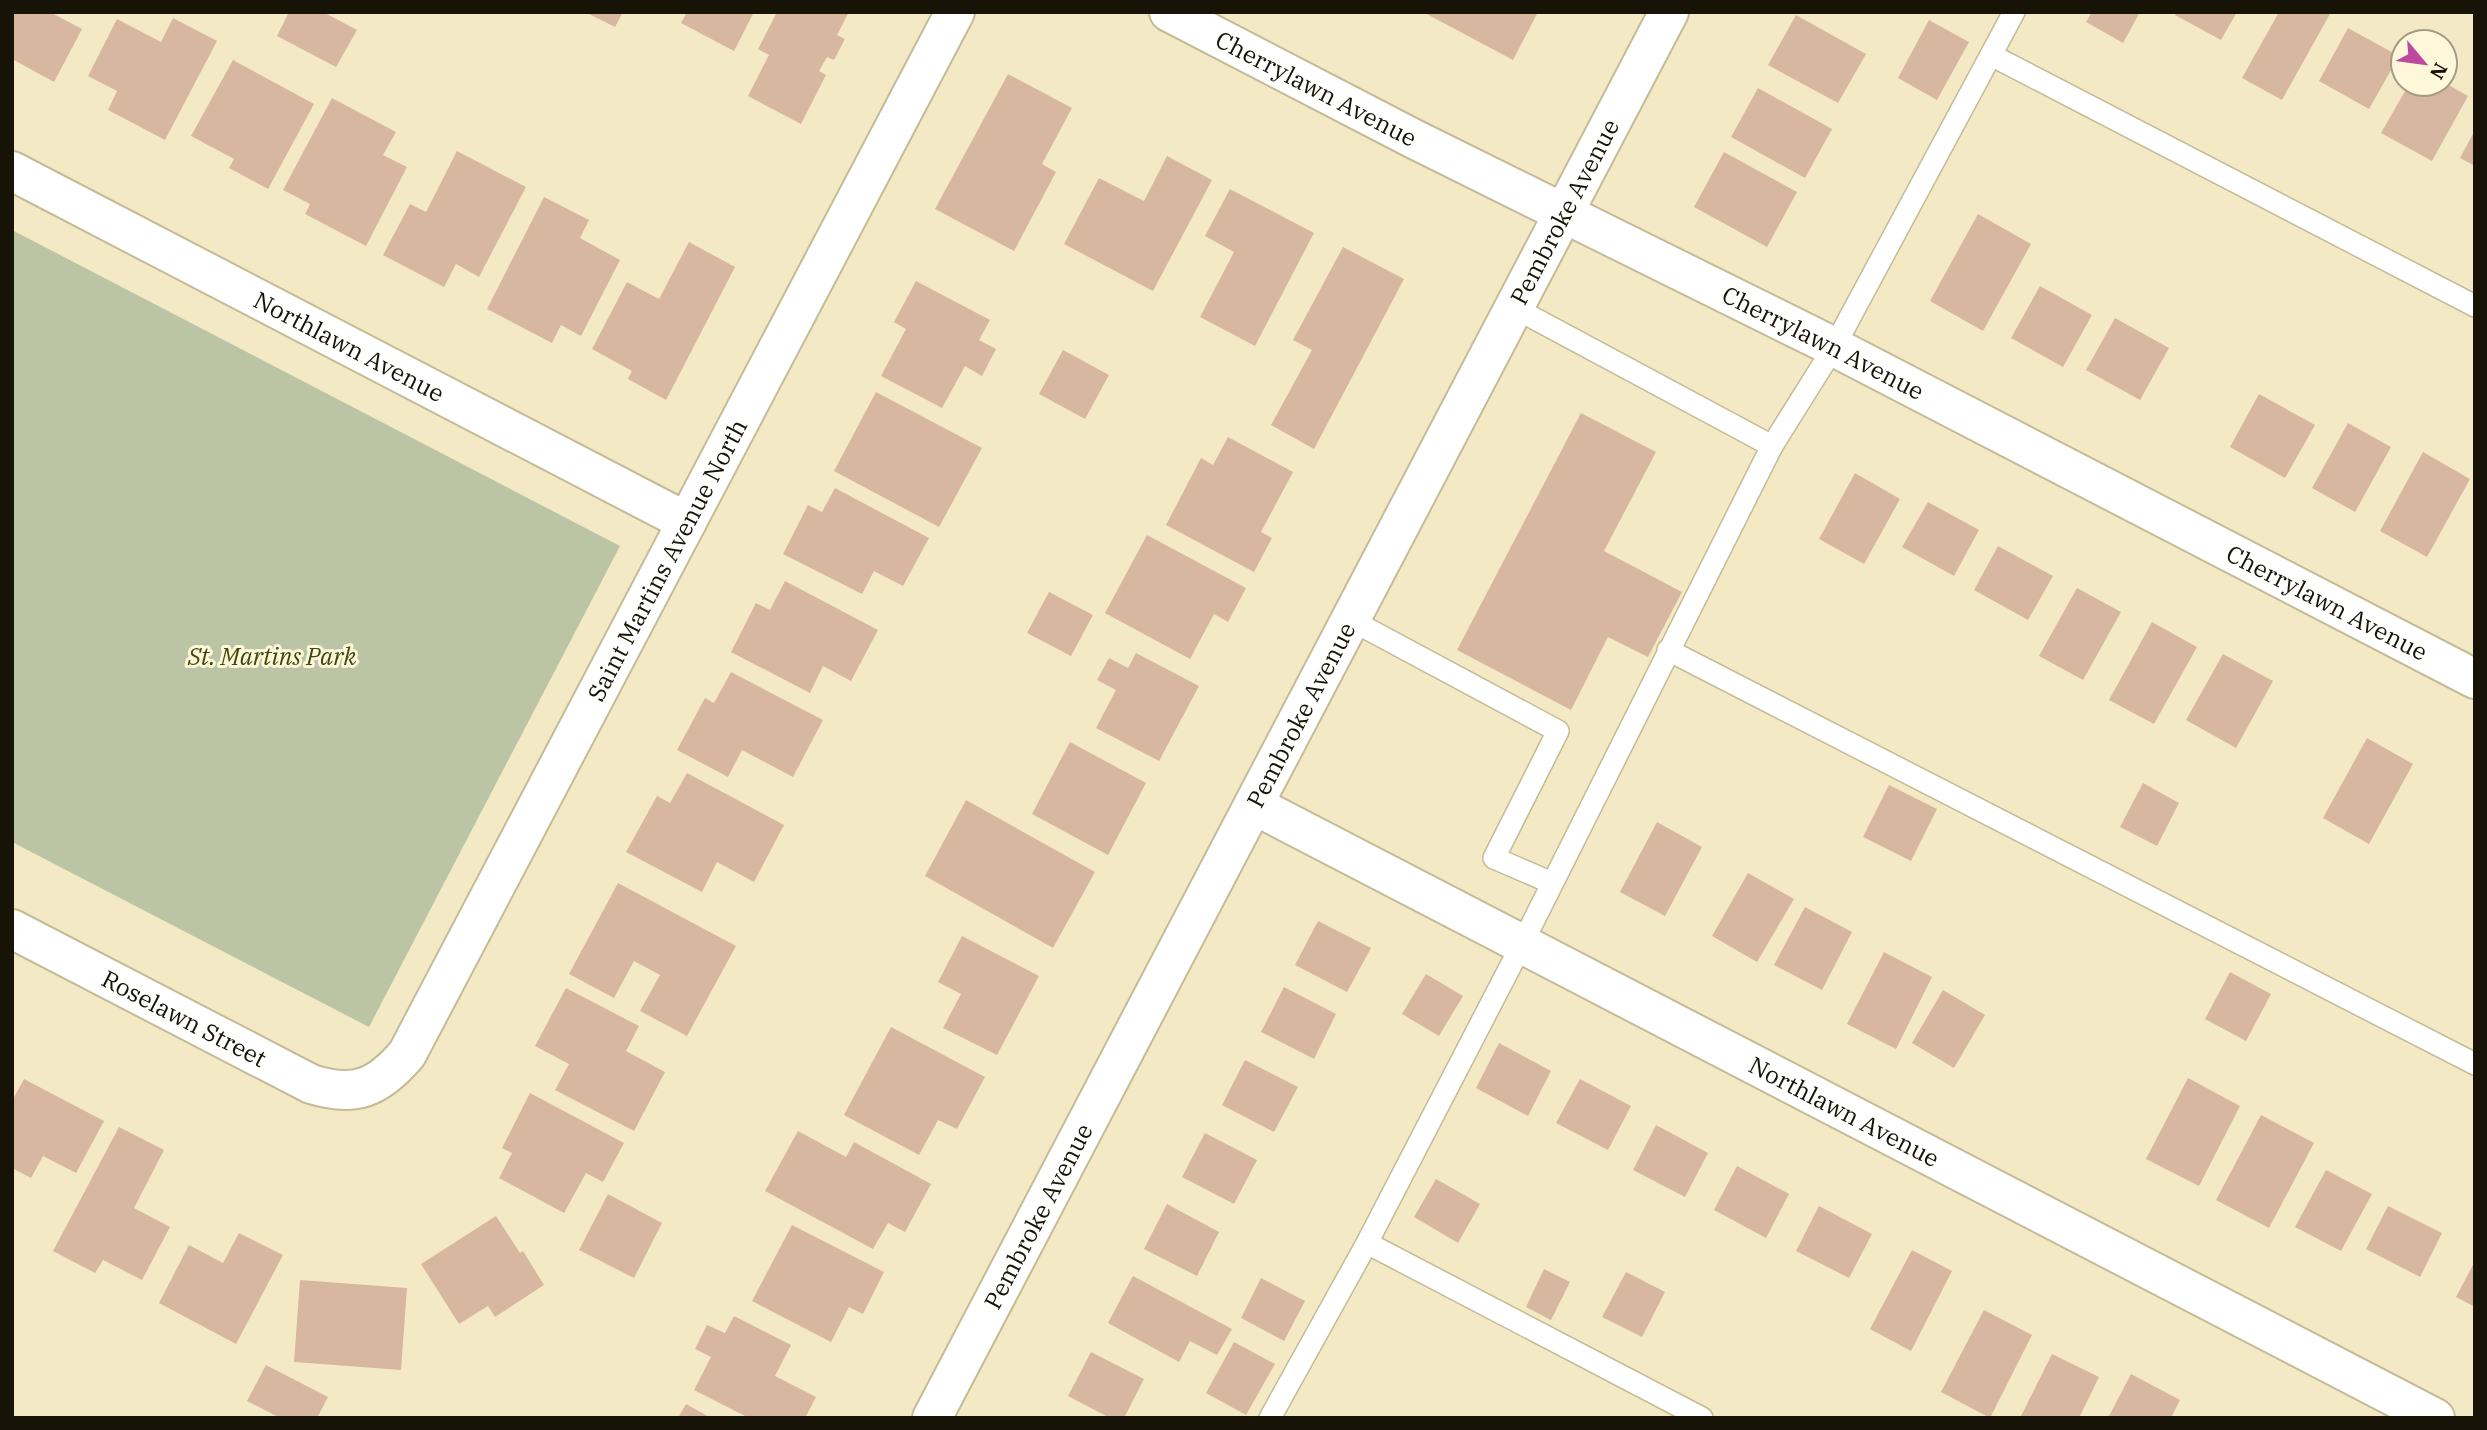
<svg xmlns="http://www.w3.org/2000/svg" width="2487" height="1430" font-family="'IBM Plex Serif',serif">
<style>
.green{fill:#bbc4a4}
.building{fill:#d8b7a0}
.lines{fill:none;stroke-linecap:round;stroke-linejoin:round}
.service-casing{stroke:#c4bb97;stroke-width:24}
.minor-casing{stroke:#c4bb97;stroke-width:42}
.tertiary-casing{stroke:#c4bb97;stroke-width:42}
.service{stroke:#fff;stroke-width:21}
.minor{stroke:#fff;stroke-width:38}
.tertiary{stroke:#fff;stroke-width:38}
.labels{text-anchor:middle;dominant-baseline:central;stroke-width:6;stroke-linejoin:round;paint-order:stroke}
.street-label{font-size:24px;fill:#171307;stroke:#fef7da}
.park-label{font-size:24px;font-style:italic;fill:#3d480e;stroke:#fef7da}
</style>
<rect width="100%" height="100%" fill="#f3eac5"/>
<!-- green -->
<path class="green" d="M12 230 620 546 369 1027 12 842Z"/>
<!-- building -->
<g class="building">
<path d="M12 12H50L82 29 54 82 12 59Z"/>
<path d="M289 12H323L357 30 336 67 277 36Z"/>
<path d="M585 12H623L615 27Z"/>
<path d="M687 12H754L734 51 681 23Z"/>
<path d="M777 12H849L837 35 845 39 834 60 827 57 819 71 826 75 801 124 748 96 769 55 758 49Z"/>
<path d="M1423 12H1538L1513 60Z"/>
<path d="M2092 12H2140L2123 43 2086 22Z"/>
<path d="M2177 12H2237L2221 40 2175 15Z"/>
<path d="M2279 12H2331L2282 100 2242 78Z"/>
<path d="M1796 15 1866 54 1838 103 1768 65Z"/>
<path d="M173 18 217 41 165 140 108 110 117 91 88 76 117 19 161 42Z"/>
<path d="M1929 20 1969 42 1937 100 1898 78Z"/>
<path d="M2348 28 2399 56 2369 109 2319 81Z"/>
<path d="M233 60 314 104 268 189 229 168 234 159 191 136Z"/>
<path d="M1008 74 1072 108 1042 164 1056 172 1014 251 935 209Z"/>
<path d="M2445 83 2468 96 2432 161 2381 133 2409 84Z"/>
<path d="M1758 88 1832 129 1805 178 1731 137Z"/>
<path d="M332 98 396 132 383 155 407 167 366 246 305 214 310 204 283 190Z"/>
<path d="M2475 130V166L2460 158Z"/>
<path d="M457 151 526 187 479 277 456 264 444 287 383 255 410 204 426 212Z"/>
<path d="M1724 152 1797 192 1767 247 1694 207Z"/>
<path d="M1167 156 1212 180 1153 291 1064 244 1099 178 1144 201Z"/>
<path d="M1230 189 1314 233 1255 346 1200 317 1234 252 1205 236Z"/>
<path d="M544 197 589 220 580 238 620 260 581 336 561 325 552 343 487 309Z"/>
<path d="M1978 214 2031 244 1983 331 1930 301Z"/>
<path d="M689 242 735 267 666 400 628 379 632 371 592 349 627 282 659 299Z"/>
<path d="M1343 247 1404 279 1314 449 1271 425 1312 350 1293 340Z"/>
<path d="M916 281 990 320 979 340 996 349 982 376 965 366 942 408 881 376 906 329 894 322Z"/>
<path d="M2040 286 2092 315 2063 367 2011 338Z"/>
<path d="M2115 318 2169 348 2140 400 2086 370Z"/>
<path d="M1063 350 1109 375 1085 419 1039 394Z"/>
<path d="M876 392 982 448 939 527 834 471Z"/>
<path d="M2259 394 2315 425 2285 478 2230 447Z"/>
<path d="M1581 413 1656 452 1604 551 1682 592 1648 657 1608 637 1571 710 1457 650Z"/>
<path d="M2348 423 2391 447 2355 512 2312 488Z"/>
<path d="M1228 437 1293 472 1261 532 1272 538 1254 572 1166 525 1201 458 1213 465Z"/>
<path d="M2423 452 2470 479 2427 557 2380 531Z"/>
<path d="M1855 473 1900 499 1864 564 1819 539Z"/>
<path d="M835 488 929 538 903 586 874 571 862 594 783 554 808 505 822 512Z"/>
<path d="M1928 502 1979 530 1954 576 1902 547Z"/>
<path d="M1147 535 1246 588 1228 622 1214 614 1190 659 1105 613Z"/>
<path d="M1998 546 2053 576 2028 620 1974 590Z"/>
<path d="M785 581 878 630 851 681 823 666 810 693 731 652 756 603 770 610Z"/>
<path d="M2077 588 2121 612 2083 680 2039 656Z"/>
<path d="M1049 592 1093 615 1071 656 1027 633Z"/>
<path d="M2152 622 2197 647 2154 724 2109 700Z"/>
<path d="M1136 653 1199 686 1159 761 1096 728 1116 690 1097 680 1109 658 1128 668Z"/>
<path d="M2223 654 2273 681 2236 748 2186 720Z"/>
<path d="M731 672 823 720 793 777 742 750 728 777 677 750 705 698 714 703Z"/>
<path d="M2367 738 2413 764 2369 844 2323 818Z"/>
<path d="M1070 742 1146 783 1108 855 1032 814Z"/>
<path d="M687 773 784 825 754 882 717 862 702 892 626 852 657 796 670 803Z"/>
<path d="M2143 783 2179 803 2157 846 2120 827Z"/>
<path d="M1889 785 1937 809 1911 861 1863 837Z"/>
<path d="M966 800 1095 872 1053 948 925 876Z"/>
<path d="M1657 822 1702 847 1665 916 1620 892Z"/>
<path d="M1748 873 1794 899 1757 962 1712 936Z"/>
<path d="M618 883 736 946 687 1036 640 1011 660 975 634 961 614 998 569 974Z"/>
<path d="M1805 907 1852 932 1822 990 1774 965Z"/>
<path d="M1318 921 1371 948 1347 992 1295 965Z"/>
<path d="M962 936 1039 976 997 1055 943 1028 961 994 938 982Z"/>
<path d="M1884 952 1932 977 1896 1049 1847 1024Z"/>
<path d="M2230 972 2271 994 2246 1041 2205 1019Z"/>
<path d="M1426 974 1463 996 1439 1036 1402 1014Z"/>
<path d="M1284 987 1336 1014 1314 1059 1261 1032Z"/>
<path d="M566 988 639 1026 626 1051 665 1072 634 1131 555 1090 569 1064 535 1046Z"/>
<path d="M1943 990 1985 1015 1954 1068 1912 1043Z"/>
<path d="M891 1027 985 1077 957 1129 938 1120 919 1155 844 1115Z"/>
<path d="M1499 1043 1551 1071 1528 1116 1476 1088Z"/>
<path d="M1245 1060 1298 1087 1274 1132 1222 1105Z"/>
<path d="M2188 1078 2240 1106 2199 1186 2146 1159Z"/>
<path d="M24 1079 104 1121 76 1173 43 1156 31 1178 12 1168V1101Z"/>
<path d="M1580 1079 1631 1106 1608 1150 1556 1123Z"/>
<path d="M530 1093 624 1143 603 1182 586 1173 564 1213 499 1178 512 1153 502 1148Z"/>
<path d="M2261 1115 2314 1143 2269 1228 2216 1200Z"/>
<path d="M1656 1125 1708 1153 1685 1197 1633 1170Z"/>
<path d="M119 1127 164 1150 134 1208 170 1227 142 1280 103 1260 95 1273 53 1251Z"/>
<path d="M798 1131 846 1157 854 1142 931 1184 905 1232 888 1223 873 1249 765 1191Z"/>
<path d="M1205 1133 1257 1160 1234 1204 1182 1177Z"/>
<path d="M1737 1166 1789 1194 1766 1238 1714 1210Z"/>
<path d="M2326 1170 2372 1194 2341 1251 2295 1227Z"/>
<path d="M1436 1179 1480 1204 1458 1243 1414 1217Z"/>
<path d="M608 1194 662 1223 634 1278 579 1250Z"/>
<path d="M1167 1204 1219 1232 1197 1276 1144 1249Z"/>
<path d="M1819 1206 1872 1234 1849 1278 1796 1251Z"/>
<path d="M2388 1206 2442 1233 2420 1277 2366 1249Z"/>
<path d="M496 1216 520 1253 523 1251 544 1285 495 1317 488 1306 459 1324 421 1264Z"/>
<path d="M792 1225 884 1272 863 1314 849 1307 831 1342 752 1301Z"/>
<path d="M239 1233 283 1255 236 1344 159 1303 189 1245 223 1263Z"/>
<path d="M1912 1250 1952 1271 1911 1351 1870 1329Z"/>
<path d="M2475 1261V1307L2456 1297Z"/>
<path d="M1544 1269 1570 1282 1551 1320 1526 1307Z"/>
<path d="M1626 1272 1665 1292 1642 1337 1602 1317Z"/>
<path d="M1133 1276 1232 1329 1217 1355 1190 1341 1179 1362 1108 1323Z"/>
<path d="M1261 1278 1305 1301 1284 1341 1241 1318Z"/>
<path d="M300 1280 407 1288 401 1370 294 1362Z"/>
<path d="M1984 1310 2032 1335 1990 1418 1941 1392Z"/>
<path d="M734 1316 791 1345 775 1376 816 1397 805 1418H749L694 1390 711 1357 695 1349 707 1325 725 1333Z"/>
<path d="M1234 1342 1275 1364 1246 1415 1206 1393Z"/>
<path d="M1091 1352 1144 1379 1124 1418H1110L1068 1396Z"/>
<path d="M2052 1354 2099 1377 2079 1418H2020Z"/>
<path d="M266 1365 328 1397 317 1418H280L247 1401Z"/>
<path d="M2131 1374 2180 1400 2171 1418H2108Z"/>
<path d="M686 1404 711 1418H678Z"/>
</g>
<g class="lines">
<!-- service casing -->
<g class="service-casing">
<g id="service">
<path d="M1991 55 2475 306"/>
<path d="M1515 308 1772 446"/>
<path d="M1351 620 1558 731 1494 858 1552 883"/>
<path d="M1668 650 2475 1064"/>
<path d="M1367 1243 1702 1418"/>
<path d="M1270 1418 1367 1243 1522 944 1772 446 1834 347 2014 12"/>
</g>
</g>
<!-- minor casing -->
<g class="minor-casing">
<g id="minor">
<path id="s1" d="M1169 12 1414 139 1834 347 2475 679"/>
<path id="s2" d="M12 171 687 522"/>
<path id="s3" d="M1254 805 2435 1418"/>
<path id="s4" d="M12 929 311 1084C355 1098 378 1088 407 1054L955 12"/>
</g>
</g>
<!-- tertiary casing -->
<g class="tertiary-casing">
<g id="tertiary">
<path id="s5" d="M932 1418 1669 12"/>
</g>
</g>
<!-- service -->
<use href="#service" class="service"/>
<!-- minor -->
<use href="#minor" class="minor"/>
<!-- tertiary -->
<use href="#tertiary" class="tertiary"/>
</g>
<g class="labels">
<!-- street labels -->
<g class="street-label">
<text stroke="none"><textPath href="#s1" startOffset="166">Cherrylawn Avenue</textPath></text>
<text stroke="none"><textPath href="#s5" startOffset="1362">Pembroke Avenue</textPath></text>
<text stroke="none"><textPath href="#s1" startOffset="733">Cherrylawn Avenue</textPath></text>
<text stroke="none"><textPath href="#s2" startOffset="380">Northlawn Avenue</textPath></text>
<text stroke="none"><textPath href="#s4" startOffset="1004">Saint Martins Avenue North</textPath></text>
<text stroke="none"><textPath href="#s1" startOffset="1300">Cherrylawn Avenue</textPath></text>
<text stroke="none"><textPath href="#s5" startOffset="794">Pembroke Avenue</textPath></text>
<text stroke="none"><textPath href="#s4" startOffset="194">Roselawn Street</textPath></text>
<text stroke="none"><textPath href="#s3" startOffset="665">Northlawn Avenue</textPath></text>
<text stroke="none"><textPath href="#s5" startOffset="228">Pembroke Avenue</textPath></text>
</g>
<!-- park labels -->
<g class="park-label">
<text x="272" y="656">St. Martins Park</text>
</g>
</g>
<!-- border -->
<rect width="2487" height="1430" fill="none" stroke="#171307" stroke-width="28"/>
<!-- north arrow -->
<g transform="translate(2424 63) rotate(119)"><circle r="33" fill="#fef7da" stroke="#a29c86" stroke-width="2"/>
<path d="M0-5L12 26L0 18L-12 26Z" fill="#be489f"/>
<text y="-10" font-size="19" font-weight="bold" text-anchor="middle" fill="#171307">N</text>
</g>
</svg>
